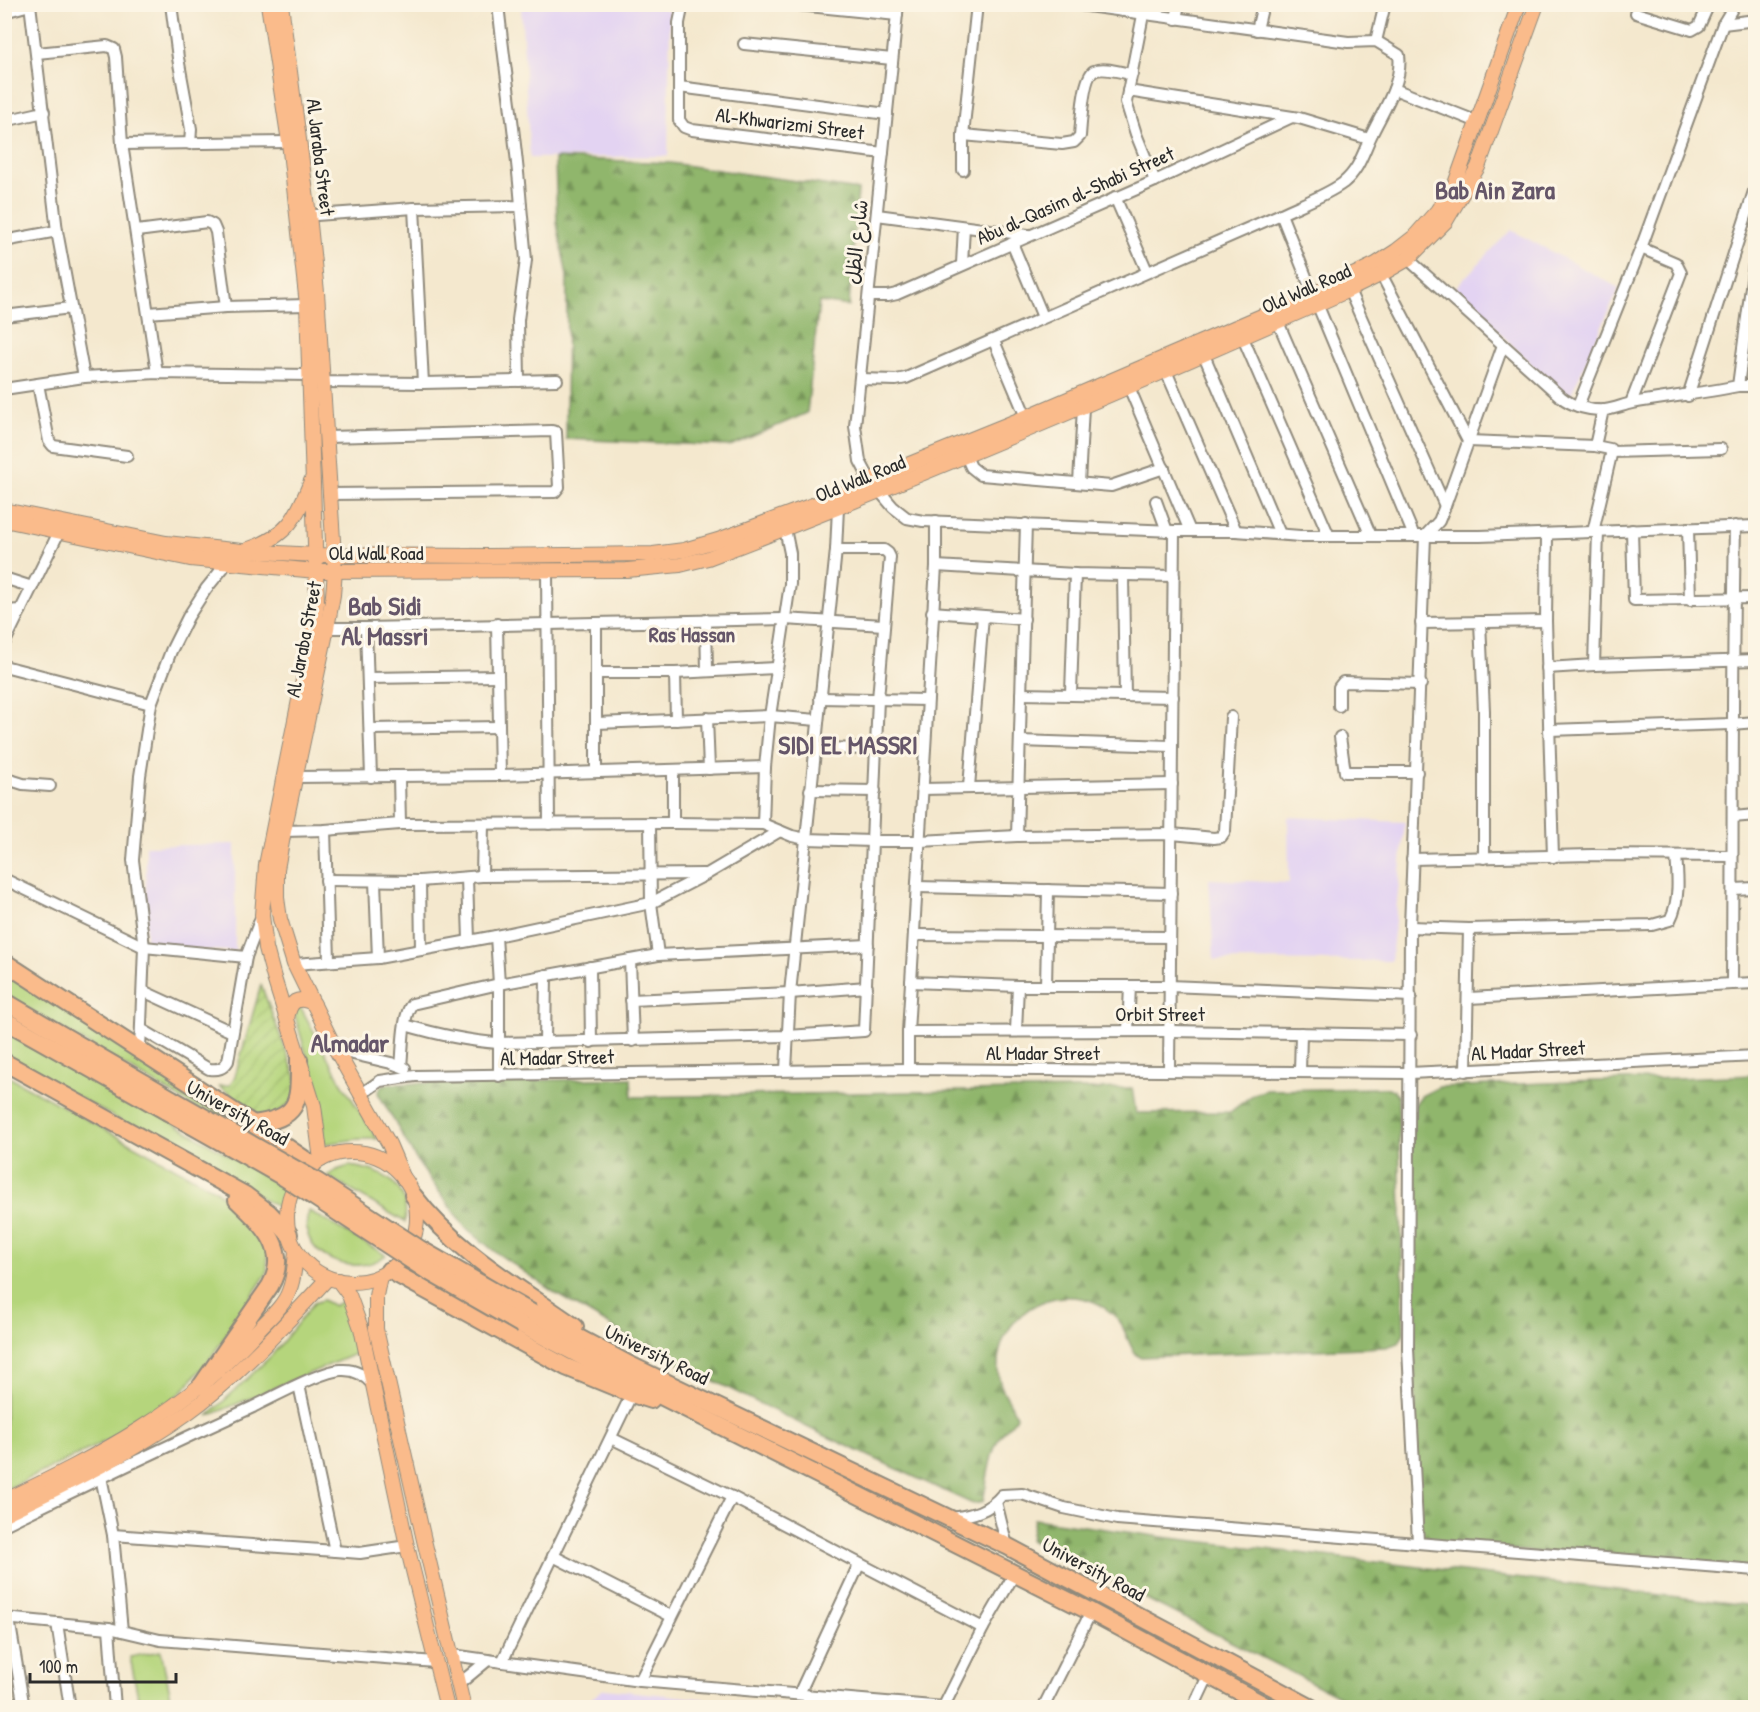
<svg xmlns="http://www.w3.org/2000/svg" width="1760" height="1712" font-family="'Patrick Hand','Playpen Sans Arabic',sans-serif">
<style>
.built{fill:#e3d3f2}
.grass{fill:#b5d57c;stroke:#708054;stroke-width:1.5}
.forest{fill:url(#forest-firs);stroke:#5e704c;stroke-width:1.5}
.garden{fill:url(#garden-furrows);stroke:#708054;stroke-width:1.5}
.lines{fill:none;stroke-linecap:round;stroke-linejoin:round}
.minor-casing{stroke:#908a7c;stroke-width:14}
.major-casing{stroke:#908a7c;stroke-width:16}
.highway-casing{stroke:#908a7c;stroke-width:20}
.minor{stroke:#fff;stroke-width:10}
.major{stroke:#fabb8b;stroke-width:14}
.highway{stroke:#fabb8b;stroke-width:16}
.highway-bridge-casing{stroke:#908a7c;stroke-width:20;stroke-linecap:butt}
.highway-bridge{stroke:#fabb8b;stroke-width:16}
.labels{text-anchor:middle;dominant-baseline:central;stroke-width:6;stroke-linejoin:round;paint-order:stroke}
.street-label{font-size:20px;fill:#2b2b2b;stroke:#fcf5e5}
.quarter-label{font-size:22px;font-weight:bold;fill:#655669;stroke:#fcf5e5}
.district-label{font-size:26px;font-weight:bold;fill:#655669;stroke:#fcf5e5}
</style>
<defs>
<pattern id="forest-firs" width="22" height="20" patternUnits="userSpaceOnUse" patternTransform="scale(1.5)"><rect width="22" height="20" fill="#90b66c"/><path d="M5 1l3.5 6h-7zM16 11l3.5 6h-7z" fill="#769459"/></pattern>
<pattern id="garden-furrows" width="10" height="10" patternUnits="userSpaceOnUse" patternTransform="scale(1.5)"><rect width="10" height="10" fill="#b5d57c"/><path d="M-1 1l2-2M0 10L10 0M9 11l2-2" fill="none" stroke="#9cb76b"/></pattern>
</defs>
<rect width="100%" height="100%" fill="#fcf5e5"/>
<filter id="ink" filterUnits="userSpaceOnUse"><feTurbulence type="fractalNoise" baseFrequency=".0167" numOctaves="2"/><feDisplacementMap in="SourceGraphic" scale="12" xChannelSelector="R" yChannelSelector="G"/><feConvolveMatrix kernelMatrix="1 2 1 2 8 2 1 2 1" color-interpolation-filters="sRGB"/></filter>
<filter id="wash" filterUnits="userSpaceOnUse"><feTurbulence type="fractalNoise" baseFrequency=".008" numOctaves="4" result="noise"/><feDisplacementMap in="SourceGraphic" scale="24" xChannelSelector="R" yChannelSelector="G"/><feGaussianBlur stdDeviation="1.35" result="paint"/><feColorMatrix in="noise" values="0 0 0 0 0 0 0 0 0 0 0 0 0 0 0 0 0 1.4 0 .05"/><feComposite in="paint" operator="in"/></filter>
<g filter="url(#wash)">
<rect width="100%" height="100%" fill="#f4e8ce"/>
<!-- built -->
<g class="built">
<path d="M656 4 670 12 668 156 530 158 521 5Z"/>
<path d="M1511 230 1619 288 1568 401 1455 288Z"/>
<path d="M1288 817 1405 822 1391 961 1214 960 1209 879 1289 883Z"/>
<path d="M235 844V951L146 948V846Z"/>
<path d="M604 1689 788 1707H590L589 1700Z"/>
</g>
<!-- grass -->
<g class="grass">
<path d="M4 970 299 1161 296 1167 5 995Z"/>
<path d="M300 1006 340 1080 377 1139H358L324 1144 323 1112 293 1009Z"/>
<path d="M5 1025 287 1189 281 1209 5 1057Z"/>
<path d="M5 1075 216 1190 245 1218 268 1244 267 1273 212 1356 184 1389 164 1407 108 1440 5 1490Z"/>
<path d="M349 1166C383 1170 410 1184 405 1222L327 1176 337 1170Z"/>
<path d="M309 1211 386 1255C354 1281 293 1254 309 1211Z"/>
<path d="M323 1300 334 1306 344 1300 362 1351 208 1416 272 1355 314 1303Z"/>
<path d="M161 1651 173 1707H140L130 1657Z"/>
</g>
<!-- forest -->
<g class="forest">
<path d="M555 158 670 163 858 190 849 306 819 302 807 413 730 446 566 439 567 276 557 223Z"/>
<path d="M1755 1075V1570L1418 1542 1410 1111 1421 1096 1439 1087Z"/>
<path d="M631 1078 632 1097 1132 1088 1136 1113 1230 1112 1254 1094 1267 1090 1383 1088 1393 1090 1398 1096 1404 1333 1399 1343 1386 1347 1140 1357C1130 1351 1127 1333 1120 1322 1116 1316 1105 1308 1099 1304 1051 1280 995 1318 998 1371 999 1392 1012 1400 1016 1417 1012 1426 1002 1431 998 1440 989 1458 987 1482 983 1502L973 1504 817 1432 648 1348 558 1295 494 1251 465 1227 419 1164 378 1093 382 1085 390 1084Z"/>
<path d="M1034 1519 1170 1538 1755 1606V1707H1360L1030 1540Z"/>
</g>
<!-- garden -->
<path class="garden" d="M261 985 296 1077 297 1099 266 1120 219 1086 230 1085 235 1076Z"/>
</g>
<g filter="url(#ink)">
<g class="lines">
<!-- minor casing -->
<g class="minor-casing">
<g id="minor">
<path d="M30 4 57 231 84 377"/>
<path d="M171 4 178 58 191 129 190 144"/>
<path d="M683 4 679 23V120L684 127 692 130 883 153"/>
<path d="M789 4 897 15"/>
<path d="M898 4 855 426 860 461 870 480 893 507 907 518 923 521 1174 531H1236L1300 536H1480L1756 526"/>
<path d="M4 12 30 5"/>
<path d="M1636 13 1692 30 1699 26 1709 4"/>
<path d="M1143 15 1126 102 1136 134 1155 181"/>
<path d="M1176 19 1179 4"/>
<path d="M1723 24 1756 20"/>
<path d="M1257 30 1263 4"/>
<path d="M1376 41 1385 4"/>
<path d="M744 44 892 59"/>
<path d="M37 53 107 46 114 49 116 57 122 144 157 373"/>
<path d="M679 87 887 114"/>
<path d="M1394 89 1478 122"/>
<path d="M1128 91 1299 118 1369 139"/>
<path d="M4 121 44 112"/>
<path d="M963 135 1062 144 1074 142 1080 136C1081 124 1083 77 1094 71 1104 66 1122 73 1132 74"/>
<path d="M122 144 289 142"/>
<path d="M963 170V135L977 4"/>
<path d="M1115 197 1147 271"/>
<path d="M414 208 423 383"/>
<path d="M1281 214 1313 294 1414 536"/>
<path d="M877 215 1028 235"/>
<path d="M302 216 414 208 521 206C516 138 505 72 498 4"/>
<path d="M137 231 207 222 213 225 216 232 226 307"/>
<path d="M4 241 57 231"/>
<path d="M1012 243 1043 317"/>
<path d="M1408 259 1561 397C1572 406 1590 411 1605 410 1614 409 1623 405 1632 403 1667 397 1703 393 1738 386L1756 249"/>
<path d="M962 264 964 227"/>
<path d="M1378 268 1468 441 1595 446 1603 410"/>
<path d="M1349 290 1445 506"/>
<path d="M869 296H888L897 294 1155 181 1292 117"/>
<path d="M148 313 226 307 307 305"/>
<path d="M4 316 71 308"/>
<path d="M1278 322 1371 536"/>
<path d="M1243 338 1329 536"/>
<path d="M994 341 1026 417"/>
<path d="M1204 355 1280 534"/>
<path d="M1166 371 1236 531"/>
<path d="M860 379 896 380 906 378 1281 214C1300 205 1327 195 1343 183 1359 170 1363 153 1371 136 1382 112 1403 83 1399 55L1376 41 1348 42 1073 4"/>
<path d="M519 381 518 320 526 260 521 206"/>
<path d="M38 384 49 441 53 446 127 456"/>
<path d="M1738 386H1756"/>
<path d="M1129 387 1190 531"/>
<path d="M4 389 84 377 157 373 311 375 323 382 423 383 557 380"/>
<path d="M1688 396 1756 185"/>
<path d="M1631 403 1681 273 1676 263 1641 248"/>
<path d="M1578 406 1641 248 1723 24 1735 4"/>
<path d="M327 437 552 431 556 432 559 487 555 492 329 494"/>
<path d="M1611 452 1721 449"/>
<path d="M966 456 971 467 981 475 1111 486 1164 468"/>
<path d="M1079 483 1083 407"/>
<path d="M1156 501 1167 531"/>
<path d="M1735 526C1732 679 1733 832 1732 984L1756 983"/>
<path d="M1688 528 1690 600"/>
<path d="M1632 530 1634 600 1756 598"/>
<path d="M1593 532 1611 455 1610 449 1595 446"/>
<path d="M1547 534 1546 621 1553 857"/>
<path d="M936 566 1075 574 1174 576"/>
<path d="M547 571 549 824"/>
<path d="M1123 575 1125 696"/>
<path d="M4 578 32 587"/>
<path d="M4 611 21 610"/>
<path d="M932 612 1024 619"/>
<path d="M706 620 707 671"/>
<path d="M1480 622 1484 711V858"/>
<path d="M1421 623 1546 621"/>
<path d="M497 624 500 775"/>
<path d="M327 628H366"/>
<path d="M4 644 59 532"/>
<path d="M1594 665 1756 660"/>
<path d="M4 666 151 704"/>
<path d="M1547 668 1594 665 1598 532"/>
<path d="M596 673H675L776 668"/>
<path d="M675 673 676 720"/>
<path d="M368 678 498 676"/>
<path d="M1071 693 1075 574"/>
<path d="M1021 694 1173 697"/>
<path d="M820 698 927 700"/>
<path d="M1339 706V687L1343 682 1421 684"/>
<path d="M707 718 709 769"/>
<path d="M597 723 770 716 817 720"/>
<path d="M370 729 499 727"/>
<path d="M1549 730 1731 724 1756 722"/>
<path d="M1340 737 1345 772H1417"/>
<path d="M1020 741 1171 746"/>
<path d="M815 748 876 749"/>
<path d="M673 770V823"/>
<path d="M596 772V623"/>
<path d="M295 777 500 775 765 767"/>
<path d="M371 777 366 628 784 619 884 625"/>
<path d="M399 777 400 824"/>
<path d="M4 778 23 784 50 786"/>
<path d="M969 787 983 616"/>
<path d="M922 789 1172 784"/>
<path d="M810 790 875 791"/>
<path d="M1733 817 1756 815"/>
<path d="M650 823 651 903 658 955"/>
<path d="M763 824 765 767 770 716 790 584V553L785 529"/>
<path d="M325 830 329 960"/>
<path d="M284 831 325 830 400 824 673 823 763 824 792 836 806 839 872 841H920L1017 836 1172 834 1214 838 1221 837 1225 831 1231 717"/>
<path d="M1017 836 1026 524"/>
<path d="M1412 859 1592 855 1732 856"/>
<path d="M482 876 483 824"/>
<path d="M467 878 469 940"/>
<path d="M4 879 144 947 246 957"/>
<path d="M326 880 420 881 482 876 704 874"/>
<path d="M375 881 378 958"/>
<path d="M420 881 421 950"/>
<path d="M917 887 1171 893"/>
<path d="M1733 889 1756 888"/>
<path d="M1410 927 1469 929 1652 925 1670 920C1680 901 1678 877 1676 856"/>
<path d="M914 935 1170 937"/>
<path d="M496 936 499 984V1076"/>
<path d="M630 960 633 1041"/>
<path d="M294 964 378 958 496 936 651 903 707 874 780 831"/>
<path d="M590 967 591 1042"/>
<path d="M911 982 1018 986H1169L1411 996"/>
<path d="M1046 986 1048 890"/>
<path d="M143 991 232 1032"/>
<path d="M1469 998 1732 984"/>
<path d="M631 1000 790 993 867 987"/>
<path d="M405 1025C436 1034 466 1041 498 1043L787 1036 864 1031 878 699 890 557 888 553 884 550H836"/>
<path d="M141 1029 209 1069C218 1070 223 1069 228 1061L246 957 262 915"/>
<path d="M1016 1031 1018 986"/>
<path d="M1128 1031 1130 986"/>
<path d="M908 1032 1169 1031 1411 1035"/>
<path d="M545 1043 546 975"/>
<path d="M140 1050 144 947 133 860 140 776 151 704 171 651 188 617 206 589 227 563"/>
<path d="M336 1050 391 1063 405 1068"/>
<path d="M401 1066C403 1050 402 1016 412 1004L499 984 658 955 868 945"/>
<path d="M908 1069V1032L936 566V521"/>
<path d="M786 1070 790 993 836 550 838 508"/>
<path d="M1169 1070 1174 531"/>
<path d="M1466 1071 1469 929"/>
<path d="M1300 1072 1301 1033"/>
<path d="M360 1095 380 1081 415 1076 908 1069 1410 1073 1756 1056"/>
<path d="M611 1438 732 1497 983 1628"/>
<path d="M103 1472 101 1477 113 1535 122 1631"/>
<path d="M996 1502 1007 1546"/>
<path d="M952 1518C972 1515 989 1511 1002 1495L1022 1494 1064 1508 1117 1519 1756 1570"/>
<path d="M4 1525C87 1484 169 1445 253 1407 273 1397 321 1371 341 1370 355 1369 365 1375 373 1385"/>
<path d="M113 1535 335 1551 299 1385"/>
<path d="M1418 1542 1408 1349 1410 927 1425 536 1439 521 1445 506 1503 345"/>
<path d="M335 1551 360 1553 407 1546"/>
<path d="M553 1556 671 1616"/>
<path d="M4 1618 109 1628 160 1640 435 1662"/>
<path d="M9 1619 24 1708"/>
<path d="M57 1623 70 1708"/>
<path d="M109 1628 115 1708"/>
<path d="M452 1655 640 1681 944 1707"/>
<path d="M502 1662 634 1389"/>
<path d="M640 1681 732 1497"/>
<path d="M459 1684 488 1660"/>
<path d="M799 1694 859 1565"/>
<path d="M943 1708 983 1628 1015 1573"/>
<path d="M1043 1708 1091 1612"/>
<path d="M1193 1708 1209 1674"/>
</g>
</g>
<!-- major casing -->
<g class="major-casing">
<g id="major">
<path d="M268 4 289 142 307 305 317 603 315 620 266 865 262 915 266 948 274 978 314 1106 321 1160"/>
<path d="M281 4 309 215 317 292 335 571 333 595 327 628 284 831 277 869V898L280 919 294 964 336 1050 389 1144 404 1179"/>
<path d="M4 510 166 543 242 551 316 555 488 556 653 554 684 550 718 540 834 497 870 480 1026 417 1313 294 1376 264 1396 251 1414 237 1437 211 1455 184 1519 4"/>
<path d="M4 520 190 559 316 571 627 570 680 565 708 558C925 476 1138 384 1349 290L1382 274 1408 259 1446 221 1478 167 1537 4"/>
<path d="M249 549C288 536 297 517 311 481"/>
<path d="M287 1019C290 1001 297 995 314 1004"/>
<circle cx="352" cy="1217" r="65"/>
<path d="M380 1276 376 1296V1329L424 1540 464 1708"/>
<path d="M338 1280 349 1295 361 1328 407 1546 447 1708"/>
<path d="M4 1501C101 1454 185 1412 258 1330 268 1319 284 1306 289 1291 294 1279 295 1264 296 1250"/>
<path d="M4 1514C66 1484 130 1454 186 1414 239 1376 284 1325 328 1278"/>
</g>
</g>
<!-- highway casing -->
<g class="highway-casing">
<g id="highway">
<path d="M4 962 253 1124 313 1165"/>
<path d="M4 1001 172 1099"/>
<path d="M4 1020 166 1111"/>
<path d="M4 1062 245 1195 269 1213 289 1234"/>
<path d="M253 1124C301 1118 299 1102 299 1059"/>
<path d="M413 1195C457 1253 517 1286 575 1327"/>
<path d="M389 1270 566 1367 632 1394 651 1400"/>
<path d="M532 1313 630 1365 1007 1546 1312 1708"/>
<path d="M522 1325 579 1355 1091 1612 1270 1708"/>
<path d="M201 1386 270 1286C291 1249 262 1224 237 1200"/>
</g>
</g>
<!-- minor -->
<use href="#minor" class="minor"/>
<!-- major -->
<use href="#major" class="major"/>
<!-- highway -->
<use href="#highway" class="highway"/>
<!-- highway-bridge casing -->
<g class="highway-bridge-casing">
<g id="highway-bridge">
<path d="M172 1099 318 1182 420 1249 532 1313"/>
<path d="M166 1111 285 1178 426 1270 522 1325"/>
</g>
</g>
<!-- highway-bridge -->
<use href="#highway-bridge" class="highway-bridge"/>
</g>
</g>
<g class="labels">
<!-- street labels -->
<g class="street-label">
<text transform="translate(790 123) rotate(7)">Al-Khwarizmi Street</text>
<text transform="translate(321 157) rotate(83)">Al Jaraba Street</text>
<text transform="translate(1075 195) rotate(-24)">Abu al-Qasim al-Shabi Street</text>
<text transform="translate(856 242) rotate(-84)">شارع الظل</text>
<text transform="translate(1306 288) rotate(-24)">Old Wall Road</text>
<text transform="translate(860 478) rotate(-22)">Old Wall Road</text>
<text x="376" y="552">Old Wall Road</text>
<text transform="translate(303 639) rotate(-79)">Al Jaraba Street</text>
<text x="1160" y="1013">Orbit Street</text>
<text transform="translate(1528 1050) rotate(-3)">Al Madar Street</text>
<text x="1043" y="1052">Al Madar Street</text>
<text transform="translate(557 1057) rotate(-1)">Al Madar Street</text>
<text transform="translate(238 1112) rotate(29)">University Road</text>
<text transform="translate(657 1354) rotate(26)">University Road</text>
<text transform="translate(1094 1569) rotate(28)">University Road</text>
</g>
<!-- quarter labels -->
<g class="quarter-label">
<text x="692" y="634">Ras Hassan</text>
</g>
<!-- district labels -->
<g class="district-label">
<text x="1495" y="189">Bab Ain Zara</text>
<text x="385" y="605">Bab Sidi<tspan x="385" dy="30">Al Massri</tspan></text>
<text x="848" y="744">SIDI EL MASSRI</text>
<text x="350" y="1042">Almadar</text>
</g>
</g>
<!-- margin -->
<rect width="1760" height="1712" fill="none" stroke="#fcf5e5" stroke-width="24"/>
<!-- scale -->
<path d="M30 1673v9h146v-9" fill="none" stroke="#2b2b2b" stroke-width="3"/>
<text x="39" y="1673" font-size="18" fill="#2b2b2b" stroke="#fcf5e5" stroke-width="4.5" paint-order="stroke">100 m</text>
</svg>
